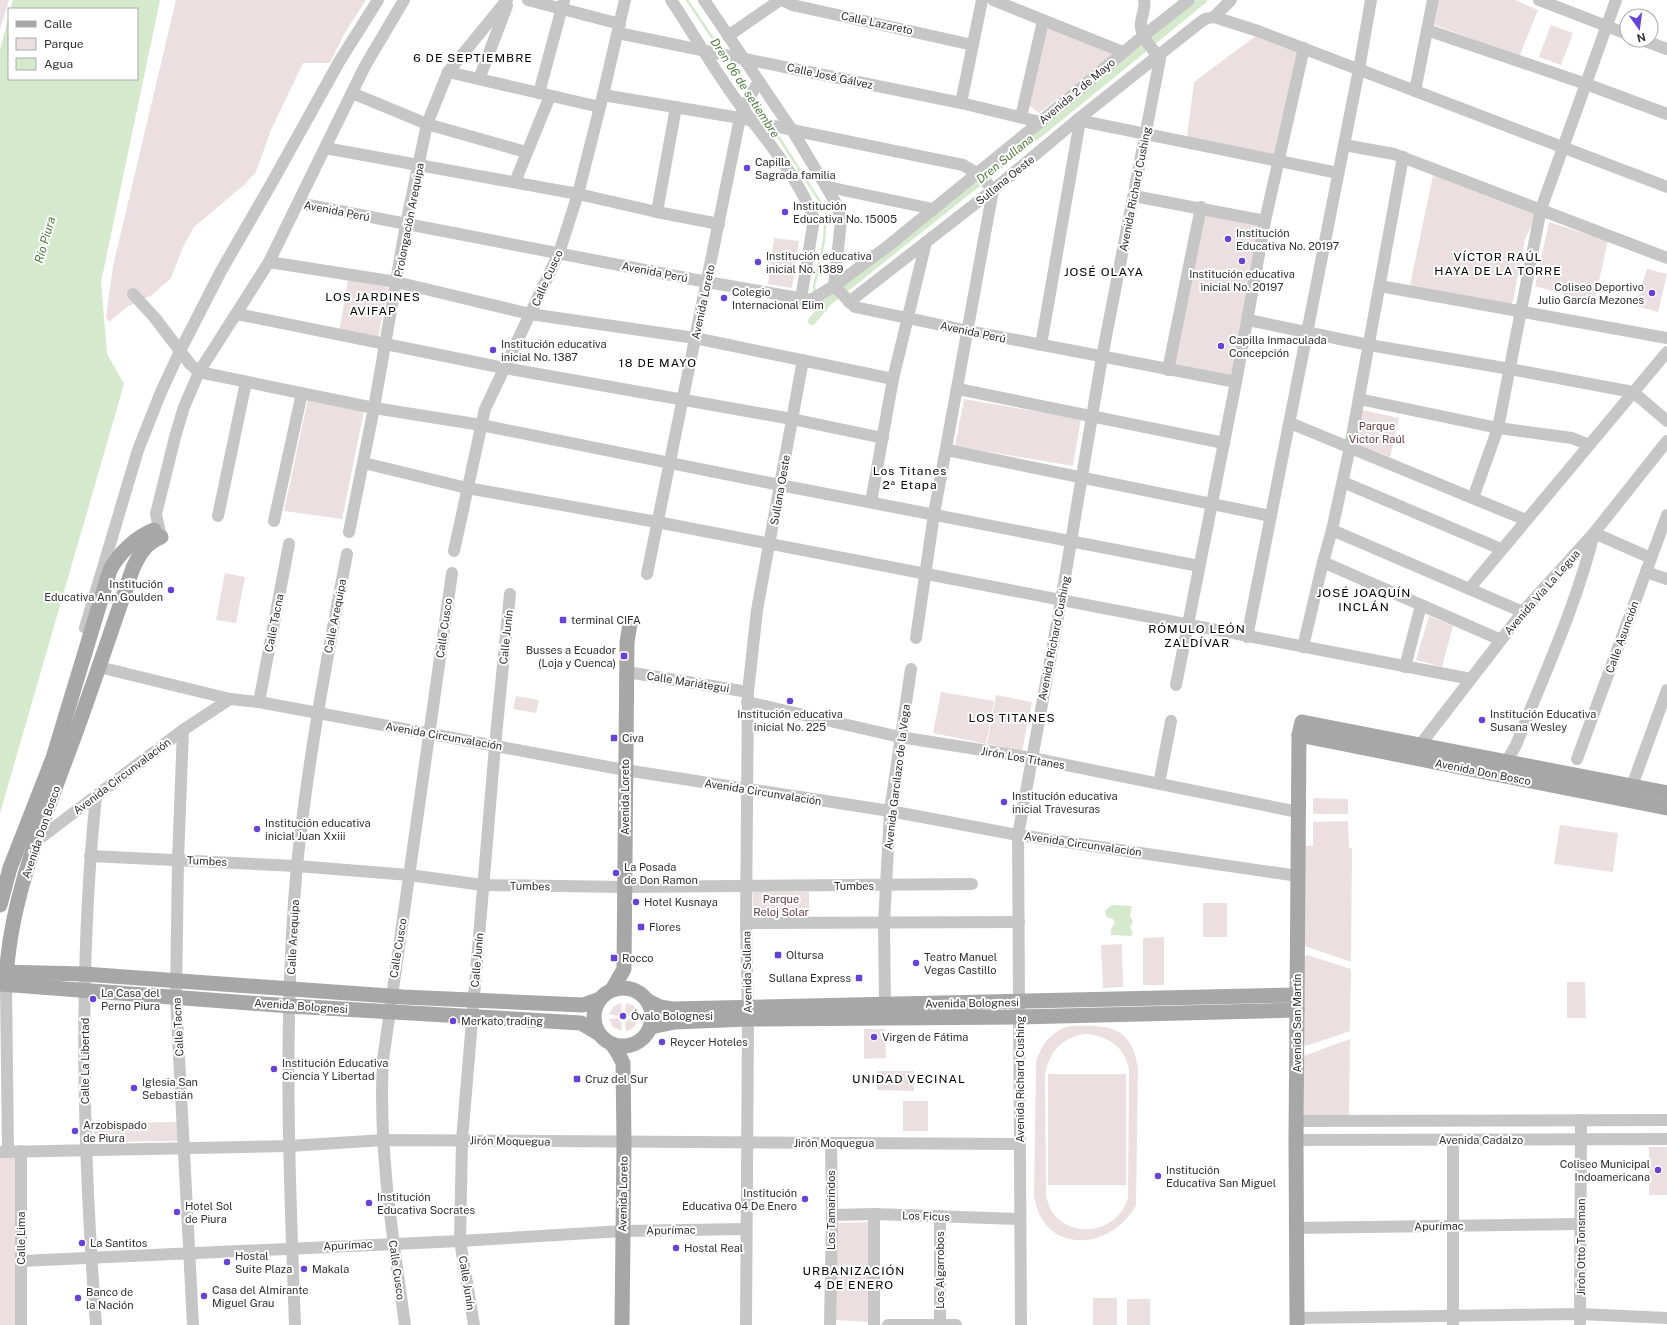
<svg xmlns="http://www.w3.org/2000/svg" width="1667" height="1325" font-family="'Public Sans',sans-serif">
<style>
.green{fill:#ebdfe1;fill-rule:evenodd}
.water{fill:#d5e9cd}
.lines{fill:none;stroke-linecap:round;stroke-linejoin:round}
.stream{stroke:#d5e9cd;stroke-width:2.5}
.canal{stroke:#d5e9cd;stroke-width:8}
.minor{stroke:#c6c6c6;stroke-width:12}
.major{stroke:#a7a7a7;stroke-width:15}
.poi-dot{fill:#6642d6;stroke:#fff;stroke-width:1.5}
.labels{text-anchor:middle;dominant-baseline:central;stroke-width:4;stroke-linejoin:round;paint-order:stroke}
.street-label{font-size:11px;fill:#2f2f2f;stroke:#fff}
.poi-label{font-size:11px;fill:#2f2f2f;stroke:#fff;text-anchor:start}
.park-label{font-size:11px;fill:#674046;stroke:#fff}
.neighbourhood-label{font-size:12px;letter-spacing:1px;fill:#000;stroke:#fff}
.water-label{font-size:12px;font-style:italic;fill:#527e3f;stroke:#fff}
</style>
<rect width="100%" height="100%" fill="#fff"/>
<!-- green -->
<g class="green">
<path d="M0 0H9L0 29Z"/>
<path d="M176 0H366L344 34 330 63H303L271 130 256 172 244 185 194 227 183 247 171 278 152 295 127 307 109 322 106 317 113 266Z"/>
<path d="M1439 0H1515L1538 10 1519 57 1435 25Z"/>
<path d="M1045 25 1117 52 1039 113 1026 103Z"/>
<path d="M1551 25 1573 33 1561 65 1539 57Z"/>
<path d="M1257 35 1304 53 1276 155 1187 137 1194 82Z"/>
<path d="M1434 171 1537 214 1525 239 1512 305 1410 285Z"/>
<path d="M1203 215 1262 225 1233 378 1174 367Z"/>
<path d="M1549 222 1608 241 1594 303 1535 286Z"/>
<path d="M774 238 799 241 792 288 768 284Z"/>
<path d="M1647 269 1667 274 1658 312 1636 306Z"/>
<path d="M348 280 388 287 378 339 339 332Z"/>
<path d="M308 399 364 411 342 519 284 511Z"/>
<path d="M964 399 1081 419 1073 466 955 446Z"/>
<path d="M1362 410 1399 418 1390 457 1356 444Z"/>
<path d="M225 573 245 577 236 623 216 620Z"/>
<path d="M1429 616 1453 626 1442 667 1416 660Z"/>
<path d="M941 692 994 701 986 744 933 733Z"/>
<path d="M996 695 1032 702 1022 751 987 744Z"/>
<path d="M516 696 539 700 536 713 513 709Z"/>
<path d="M1313 798 1348 799V814H1313Z"/>
<path d="M1348 821 1349 848H1352L1351 962 1305 946 1304 846H1313V822Z"/>
<path d="M1560 825 1618 833 1613 872 1554 864Z"/>
<rect x="753" y="892" width="56" height="27"/>
<rect x="1203" y="903" width="24" height="34"/>
<path d="M1164 937V985H1143V938Z"/>
<path d="M1122 944 1123 987 1103 988 1101 945Z"/>
<path d="M1307 955 1351 969 1350 1031 1306 1046 1304 1044V957Z"/>
<path d="M1567 982H1585L1586 1018H1567Z"/>
<path d="M621 1003 622 1011 617 1016 609 1014 614 1006Z"/>
<path d="M626 1003 634 1006 638 1015 629 1016 625 1011Z"/>
<path d="M617 1018 622 1023 621 1031 613 1027 609 1019Z"/>
<path d="M629 1019H637C637 1026 632 1030 626 1031L625 1023Z"/>
<path d="M1069 1026C1107 1025 1132 1024 1138 1069L1136 1205C1110 1253 1041 1254 1034 1195L1036 1061C1042 1044 1052 1031 1069 1026ZM1085 1034C1106 1035 1126 1047 1129 1070L1128 1198C1115 1242 1049 1239 1046 1192L1045 1076C1048 1053 1062 1037 1085 1034Z"/>
<path d="M885 1029 886 1058 864 1059V1029Z"/>
<path d="M1350 1039 1349 1117 1304 1116V1056Z"/>
<path d="M877 1071H914V1091L877 1090Z"/>
<rect x="1048" y="1074" width="78" height="111"/>
<rect x="903" y="1101" width="25" height="30"/>
<path d="M179 1122 180 1141 94 1142V1123Z"/>
<rect x="1649" y="1147" width="18" height="48"/>
<path d="M21 1151V1325H0V1152Z"/>
<path d="M870 1222V1322L834 1320 837 1223Z"/>
<rect x="1093" y="1298" width="24" height="27"/>
<rect x="1127" y="1299" width="23" height="26"/>
</g>
<!-- water -->
<g class="water">
<path d="M13 0H160L101 282 107 354 124 384 0 813V50L9 15V79H137V9H10Z"/>
<path d="M1112 905 1132 906 1130 916 1133 922 1130 927 1133 933 1131 936 1111 935V929L1115 923 1113 919 1107 917 1105 911Z"/>
</g>
<g class="lines">
<!-- stream -->
<g class="stream">
<path d="M687 0 720 49"/>
<path d="M727 60 749 92"/>
<path d="M753 98 768 121"/>
<path d="M774 130 826 211 824 241 814 287 816 294"/>
<path d="M819 300 829 301"/>
</g>
<!-- canal -->
<path class="canal" d="M812 321 829 301 1020 149 1203 0"/>
<!-- minor -->
<g class="minor">
<path d="M528 0 620 24"/>
<path d="M671 0C695 36 717 75 743 109 769 143 799 179 814 219L801 299"/>
<path d="M704 0 792 130 837 205 841 221 834 286"/>
<path d="M782 0 792 5 973 45"/>
<path d="M993 0 1123 52"/>
<path d="M1539 0 1627 34"/>
<path d="M1214 17 1231 0"/>
<path d="M1427 30 1586 84 1667 114"/>
<path d="M618 33 961 103 1040 122"/>
<path d="M728 36 780 0"/>
<path d="M1642 40 1667 49"/>
<path d="M448 72 600 107"/>
<path d="M479 79 507 6"/>
<path d="M1415 91 1433 0"/>
<path d="M352 93 427 124 526 152"/>
<path d="M539 93 564 0"/>
<path d="M603 95 740 118 792 130 963 165 980 175 993 190 934 514 916 638"/>
<path d="M961 103 982 0"/>
<path d="M1021 117 1043 21"/>
<path d="M1077 120 1338 173"/>
<path d="M1344 145 1394 154 1667 258"/>
<path d="M325 148 578 194 657 212 719 224"/>
<path d="M515 182 550 96"/>
<path d="M828 187 933 209"/>
<path d="M1134 196 1265 221"/>
<path d="M298 203 707 282 811 300 834 286 888 246 1040 122 1143 36 1189 0"/>
<path d="M657 212 676 107"/>
<path d="M269 262 396 282 530 314 695 338 893 379"/>
<path d="M834 286 855 307 969 331 1236 382"/>
<path d="M1380 286 1667 338"/>
<path d="M133 294 155 318 190 364 199 372 374 408 481 425 780 485 1199 566"/>
<path d="M849 302 993 190 1077 120 1198 24 1205 19 1214 17 1258 31 1667 187"/>
<path d="M237 314 504 368 792 419 883 438"/>
<path d="M1248 320 1369 345 1510 369 1633 392 1667 421"/>
<path d="M1041 345 1080 121"/>
<path d="M1168 370 1201 207"/>
<path d="M958 389 1224 443"/>
<path d="M1359 399 1498 428 1572 438 1589 445"/>
<path d="M1290 423 1526 520"/>
<path d="M947 450 1271 516"/>
<path d="M364 463 467 488 657 522 1471 679"/>
<path d="M1343 482 1501 549"/>
<path d="M1473 498 1498 428 1541 209 1616 0"/>
<path d="M871 502 893 379 926 242"/>
<path d="M218 516 246 382"/>
<path d="M274 521 302 393"/>
<path d="M1332 530 1523 612"/>
<path d="M349 532 374 408 406 224 427 124 448 72 507 0"/>
<path d="M161 537 156 514 175 437 184 407 199 372 269 262 365 66 404 0"/>
<path d="M454 551 485 409 559 253 578 194 603 95 625 0"/>
<path d="M1323 562 1501 640"/>
<path d="M1646 572 1667 579"/>
<path d="M647 574 740 118 743 109 759 81"/>
<path d="M1469 589 1667 352"/>
<path d="M85 628 138 450 161 392 180 351 221 271 274 179 339 62 378 0"/>
<path d="M1247 637 1359 69 1371 0"/>
<path d="M1303 647 1323 562 1332 530 1350 447 1403 157"/>
<path d="M99 667 230 699 259 702 625 770 890 811 1018 835 1298 876"/>
<path d="M1405 667 1421 605"/>
<path d="M627 672 748 692"/>
<path d="M1176 685 1236 382 1265 221 1304 48"/>
<path d="M259 702 289 544"/>
<path d="M747 702 900 737 1032 758 1298 812"/>
<path d="M183 730 178 860 176 998 193 1325"/>
<path d="M1420 745 1525 609 1594 533 1667 441"/>
<path d="M1577 759 1667 515"/>
<path d="M1507 761 1516 745C1543 677 1577 604 1594 533L1651 558"/>
<path d="M1159 784 1171 721"/>
<path d="M1629 794 1667 690"/>
<path d="M96 796C78 972 83 1149 96 1325"/>
<path d="M35 842 183 730 230 699"/>
<path d="M90 856 297 866 409 875 483 885 625 887 972 884"/>
<path d="M746 923 1019 922"/>
<path d="M6 985 8 1152"/>
<path d="M885 1005 884 923 890 811 911 669"/>
<path d="M1296 1121 1667 1120"/>
<path d="M1296 1140 1667 1139"/>
<path d="M1453 1140V1325"/>
<path d="M0 1152 289 1146 384 1140 1020 1144"/>
<path d="M832 1215 874 1214 1020 1219"/>
<path d="M1296 1228 1581 1224"/>
<path d="M21 1261 460 1241 623 1231 746 1229"/>
<path d="M1297 1318 1580 1314 1667 1318"/>
<path d="M940 1324V1216"/>
<path d="M21 1325V1151"/>
<path d="M295 1325C289 1172 283 1018 297 865 308 760 327 657 347 554"/>
<path d="M405 1325C393 1238 378 1148 383 1060L452 573"/>
<path d="M474 1325 460 1241 462 1140 495 746 510 594"/>
<path d="M746 1325 748 1019 746 923 748 692 757 610 803 360"/>
<path d="M830 1325 832 1215 831 1143"/>
<path d="M874 1325V1214"/>
<path d="M888 1325H956"/>
<path d="M1021 1325 1018 835 1061 601 1102 357 1160 59C1153 48 1139 37 1141 22 1142 14 1146 8 1144 0"/>
<path d="M1580 1325 1581 1120"/>
</g>
<!-- major -->
<g class="major">
<path d="M1299 735 1667 808"/>
<path d="M0 905 10 868 53 758 110 570C119 553 136 537 154 530"/>
<path d="M0 972 84 974 403 997 583 1005 600 999"/>
<path d="M6 982C9 901 42 824 70 748 92 689 112 628 133 568 140 553 146 543 161 537"/>
<path d="M0 984 290 1006 581 1023 598 1033"/>
<circle cx="623" cy="1017" r="29"/>
<path d="M612 990 624 969 627 642 630 624"/>
<path d="M648 1001 660 1007 672 1009 1297 995"/>
<path d="M651 1027 675 1022 748 1019 1019 1017 1297 1010"/>
<path d="M612 1044 618 1053 623 1063 624 1142 622 1325"/>
<path d="M1297 1325 1296 1140 1299 735 1302 722 1667 793"/>
</g>
</g>
<!-- markers -->
<g class="poi-dot">
<circle cx="747" cy="168" r="4"/>
<circle cx="785" cy="212" r="4"/>
<circle cx="1228" cy="239" r="4"/>
<circle cx="1242" cy="261" r="4"/>
<circle cx="758" cy="262" r="4"/>
<circle cx="1652" cy="293" r="4"/>
<circle cx="724" cy="298" r="4"/>
<circle cx="1221" cy="346" r="4"/>
<circle cx="493" cy="350" r="4"/>
<circle cx="171" cy="590" r="4"/>
<rect x="559" y="616" width="8" height="8" rx="2"/>
<rect x="620" y="652" width="8" height="8" rx="2"/>
<circle cx="790" cy="701" r="4"/>
<circle cx="1482" cy="720" r="4"/>
<rect x="610" y="734" width="8" height="8" rx="2"/>
<circle cx="1004" cy="802" r="4"/>
<circle cx="257" cy="829" r="4"/>
<circle cx="616" cy="873" r="4"/>
<circle cx="636" cy="902" r="4"/>
<rect x="637" y="923" width="8" height="8" rx="2"/>
<rect x="774" y="951" width="8" height="8" rx="2"/>
<rect x="610" y="954" width="8" height="8" rx="2"/>
<circle cx="916" cy="963" r="4"/>
<rect x="855" y="974" width="8" height="8" rx="2"/>
<circle cx="93" cy="999" r="4"/>
<circle cx="623" cy="1016" r="4"/>
<circle cx="453" cy="1021" r="4"/>
<circle cx="874" cy="1037" r="4"/>
<circle cx="662" cy="1042" r="4"/>
<circle cx="274" cy="1069" r="4"/>
<rect x="573" y="1075" width="8" height="8" rx="2"/>
<circle cx="134" cy="1088" r="4"/>
<circle cx="75" cy="1131" r="4"/>
<circle cx="1658" cy="1170" r="4"/>
<circle cx="1158" cy="1176" r="4"/>
<circle cx="805" cy="1199" r="4"/>
<circle cx="369" cy="1203" r="4"/>
<circle cx="177" cy="1212" r="4"/>
<circle cx="82" cy="1243" r="4"/>
<circle cx="676" cy="1248" r="4"/>
<circle cx="227" cy="1262" r="4"/>
<circle cx="304" cy="1269" r="4"/>
<circle cx="204" cy="1296" r="4"/>
<circle cx="78" cy="1298" r="4"/>
</g>
<g class="labels">
<!-- street labels -->
<g class="street-label">
<text transform="translate(877 23) rotate(12)">Calle Lazareto</text>
<text transform="translate(830 76) rotate(12)">Calle José Gálvez</text>
<text transform="translate(1077 91) rotate(-40)">Avenida 2 de Mayo</text>
<text transform="translate(1005 180) rotate(-39)">Sullana Oeste</text>
<text transform="translate(1135 189) rotate(-79)">Avenida Richard Cushing</text>
<text transform="translate(337 211) rotate(11)">Avenida Perú</text>
<text transform="translate(409 220) rotate(-79)">Prolongación Arequipa</text>
<text transform="translate(655 272) rotate(11)">Avenida Perú</text>
<text transform="translate(547 278) rotate(-66)">Calle Cusco</text>
<text transform="translate(703 302) rotate(-78)">Avenida Loreto</text>
<text transform="translate(973 332) rotate(12)">Avenida Perú</text>
<text transform="translate(780 490) rotate(-80)">Sullana Oeste</text>
<text transform="translate(1542 592) rotate(-49)">Avenida Vía La Legua</text>
<text transform="translate(335 616) rotate(-79)">Calle Arequipa</text>
<text transform="translate(274 623) rotate(-79)">Calle Tacna</text>
<text transform="translate(444 628) rotate(-82)">Calle Cusco</text>
<text transform="translate(506 637) rotate(-84)">Calle Junín</text>
<text transform="translate(1622 637) rotate(-70)">Calle Asunción</text>
<text transform="translate(1054 638) rotate(-79)">Avenida Richard Cushing</text>
<text transform="translate(688 682) rotate(9)">Calle Mariátegui</text>
<text transform="translate(444 736) rotate(10)">Avenida Circunvalación</text>
<text transform="translate(1023 758) rotate(10)">Jirón Los Titanes</text>
<text transform="translate(1483 772) rotate(11)">Avenida Don Bosco</text>
<text transform="translate(122 776) rotate(-37)">Avenida Circunvalación</text>
<text transform="translate(897 777) rotate(-83)">Avenida Garcilazo de la Vega</text>
<text transform="translate(763 792) rotate(9)">Avenida Circunvalación</text>
<text transform="translate(625 797) rotate(-90)">Avenida Loreto</text>
<text transform="translate(41 832) rotate(-71)">Avenida Don Bosco</text>
<text transform="translate(1083 844) rotate(8)">Avenida Circunvalación</text>
<text transform="translate(207 861) rotate(3)">Tumbes</text>
<text transform="translate(530 886) rotate(1)">Tumbes</text>
<text x="854" y="886">Tumbes</text>
<text transform="translate(293 937) rotate(-87)">Calle Arequipa</text>
<text transform="translate(398 948) rotate(-81)">Calle Cusco</text>
<text transform="translate(477 960) rotate(-85)">Calle Junín</text>
<text transform="translate(747 972) rotate(-91)">Avenida Sullana</text>
<text transform="translate(972 1003) rotate(-1)">Avenida Bolognesi</text>
<text transform="translate(301 1006) rotate(4)">Avenida Bolognesi</text>
<text transform="translate(1297 1023) rotate(-90)">Avenida San Martín</text>
<text transform="translate(178 1027) rotate(-93)">Calle Tacna</text>
<text transform="translate(85 1061) rotate(-90)">Calle La Libertad</text>
<text transform="translate(1020 1079) rotate(-90)">Avenida Richard Cushing</text>
<text x="1481" y="1140">Avenida Cadalzo</text>
<text transform="translate(510 1141) rotate(1)">Jirón Moquegua</text>
<text x="834" y="1143">Jirón Moquegua</text>
<text transform="translate(623 1194) rotate(-89)">Avenida Loreto</text>
<text transform="translate(831 1210) rotate(-90)">Los Tamarindos</text>
<text transform="translate(926 1216) rotate(2)">Los Ficus</text>
<text transform="translate(1439 1226) rotate(-1)">Apurímac</text>
<text transform="translate(671 1230) rotate(-1)">Apurímac</text>
<text transform="translate(21 1238) rotate(-90)">Calle Lima</text>
<text transform="translate(348 1245) rotate(-3)">Apurímac</text>
<text transform="translate(1581 1247) rotate(-90)">Jirón Otto Tonsman</text>
<text transform="translate(397 1270) rotate(82)">Calle Cusco</text>
<text transform="translate(940 1270) rotate(-90)">Los Algarrobos</text>
<text transform="translate(467 1283) rotate(81)">Calle Junín</text>
</g>
<!-- poi labels -->
<g class="poi-label">
<text x="755" y="162">Capilla<tspan x="755" dy="13">Sagrada familia</tspan></text>
<text x="793" y="206">Institución<tspan x="793" dy="13">Educativa No. 15005</tspan></text>
<text x="1236" y="233">Institución<tspan x="1236" dy="13">Educativa No. 20197</tspan></text>
<text x="766" y="256">Institución educativa<tspan x="766" dy="13">inicial No. 1389</tspan></text>
<text x="1242" y="274" text-anchor="middle">Institución educativa<tspan x="1242" dy="13">inicial No. 20197</tspan></text>
<text x="1644" y="287" text-anchor="end">Coliseo Deportivo<tspan x="1644" dy="13">Julio García Mezones</tspan></text>
<text x="732" y="292">Colegio<tspan x="732" dy="13">Internacional Elim</tspan></text>
<text x="1229" y="340">Capilla Inmaculada<tspan x="1229" dy="13">Concepción</tspan></text>
<text x="501" y="344">Institución educativa<tspan x="501" dy="13">inicial No. 1387</tspan></text>
<text x="163" y="584" text-anchor="end">Institución<tspan x="163" dy="13">Educativa Ann Goulden</tspan></text>
<text x="571" y="620">terminal CIFA</text>
<text x="616" y="650" text-anchor="end">Busses a Ecuador<tspan x="616" dy="13">(Loja y Cuenca)</tspan></text>
<text x="790" y="714" text-anchor="middle">Institución educativa<tspan x="790" dy="13">inicial No. 225</tspan></text>
<text x="1490" y="714">Institución Educativa<tspan x="1490" dy="13">Susana Wesley</tspan></text>
<text x="622" y="738">Civa</text>
<text x="1012" y="796">Institución educativa<tspan x="1012" dy="13">inicial Travesuras</tspan></text>
<text x="265" y="823">Institución educativa<tspan x="265" dy="13">inicial Juan Xxiii</tspan></text>
<text x="624" y="867">La Posada<tspan x="624" dy="13">de Don Ramon</tspan></text>
<text x="644" y="902">Hotel Kusnaya</text>
<text x="649" y="927">Flores</text>
<text x="786" y="955">Oltursa</text>
<text x="924" y="957">Teatro Manuel<tspan x="924" dy="13">Vegas Castillo</tspan></text>
<text x="622" y="958">Rocco</text>
<text x="851" y="978" text-anchor="end">Sullana Express</text>
<text x="101" y="993">La Casa del<tspan x="101" dy="13">Perno Piura</tspan></text>
<text x="631" y="1016">Óvalo Bolognesi</text>
<text x="461" y="1021">Merkato trading</text>
<text x="882" y="1037">Virgen de Fátima</text>
<text x="670" y="1042">Reycer Hoteles</text>
<text x="282" y="1063">Institución Educativa<tspan x="282" dy="13">Ciencia Y Libertad</tspan></text>
<text x="585" y="1079">Cruz del Sur</text>
<text x="142" y="1082">Iglesia San<tspan x="142" dy="13">Sebastián</tspan></text>
<text x="83" y="1125">Arzobispado<tspan x="83" dy="13">de Piura</tspan></text>
<text x="1650" y="1164" text-anchor="end">Coliseo Municipal<tspan x="1650" dy="13">Indoamericana</tspan></text>
<text x="1166" y="1170">Institución<tspan x="1166" dy="13">Educativa San Miguel</tspan></text>
<text x="797" y="1193" text-anchor="end">Institución<tspan x="797" dy="13">Educativa 04 De Enero</tspan></text>
<text x="377" y="1197">Institución<tspan x="377" dy="13">Educativa Socrates</tspan></text>
<text x="185" y="1206">Hotel Sol<tspan x="185" dy="13">de Piura</tspan></text>
<text x="90" y="1243">La Santitos</text>
<text x="684" y="1248">Hostal Real</text>
<text x="235" y="1256">Hostal<tspan x="235" dy="13">Suite Plaza</tspan></text>
<text x="312" y="1269">Makala</text>
<text x="212" y="1290">Casa del Almirante<tspan x="212" dy="13">Miguel Grau</tspan></text>
<text x="86" y="1292">Banco de<tspan x="86" dy="13">la Nación</tspan></text>
</g>
<!-- park labels -->
<g class="park-label">
<text x="1377" y="426">Parque<tspan x="1377" dy="13">Victor Raúl</tspan></text>
<text x="781" y="899">Parque<tspan x="781" dy="13">Reloj Solar</tspan></text>
</g>
<!-- neighbourhood labels -->
<g class="neighbourhood-label">
<text x="473" y="58">6 DE SEPTIEMBRE</text>
<text x="1498" y="257">VÍCTOR RAÚL<tspan x="1498" dy="14">HAYA DE LA TORRE</tspan></text>
<text x="1104" y="272">JOSÉ OLAYA</text>
<text x="373" y="297">LOS JARDINES<tspan x="373" dy="14">AVIFAP</tspan></text>
<text x="658" y="363">18 DE MAYO</text>
<text x="910" y="471">Los Titanes<tspan x="910" dy="14">2ª Etapa</tspan></text>
<text x="1364" y="593">JOSÉ JOAQUÍN<tspan x="1364" dy="14">INCLÁN</tspan></text>
<text x="1197" y="629">RÓMULO LEÓN<tspan x="1197" dy="14">ZALDÍVAR</tspan></text>
<text x="1012" y="718">LOS TITANES</text>
<text x="909" y="1079">UNIDAD VECINAL</text>
<text x="854" y="1271">URBANIZACIÓN<tspan x="854" dy="14">4 DE ENERO</tspan></text>
</g>
<!-- water labels -->
<g class="water-label">
<text transform="translate(745 88) rotate(57)">Dren 06 de setiembre</text>
<text transform="translate(1005 159) rotate(-39)">Dren Sullana</text>
<text transform="translate(45 240) rotate(-74)">Río Piura</text>
</g>
</g>
<!-- legend -->
<rect x="8" y="8" width="130" height="72" fill="#ffffff" stroke="#acacac"/>
<rect x="16" y="21" width="20" height="6" fill="#a7a7a7" stroke="#acacac"/>
<text x="44" y="28" font-size="12" fill="#2f2f2f">Calle</text>
<rect x="16" y="38" width="20" height="12" fill="#ebdfe1" stroke="#acacac"/>
<text x="44" y="48" font-size="12" fill="#2f2f2f">Parque</text>
<rect x="16" y="58" width="20" height="12" fill="#d5e9cd" stroke="#acacac"/>
<text x="44" y="68" font-size="12" fill="#2f2f2f">Agua</text>
<!-- north arrow -->
<g transform="translate(1639 28) rotate(166)"><circle r="19" fill="#ffffff" stroke="#acacac"/>
<path d="M0-3L7 15L0 10L-7 15Z" fill="#6642d6"/>
<text y="-6" font-size="11" font-weight="bold" text-anchor="middle" fill="#2f2f2f">N</text>
</g>
</svg>
